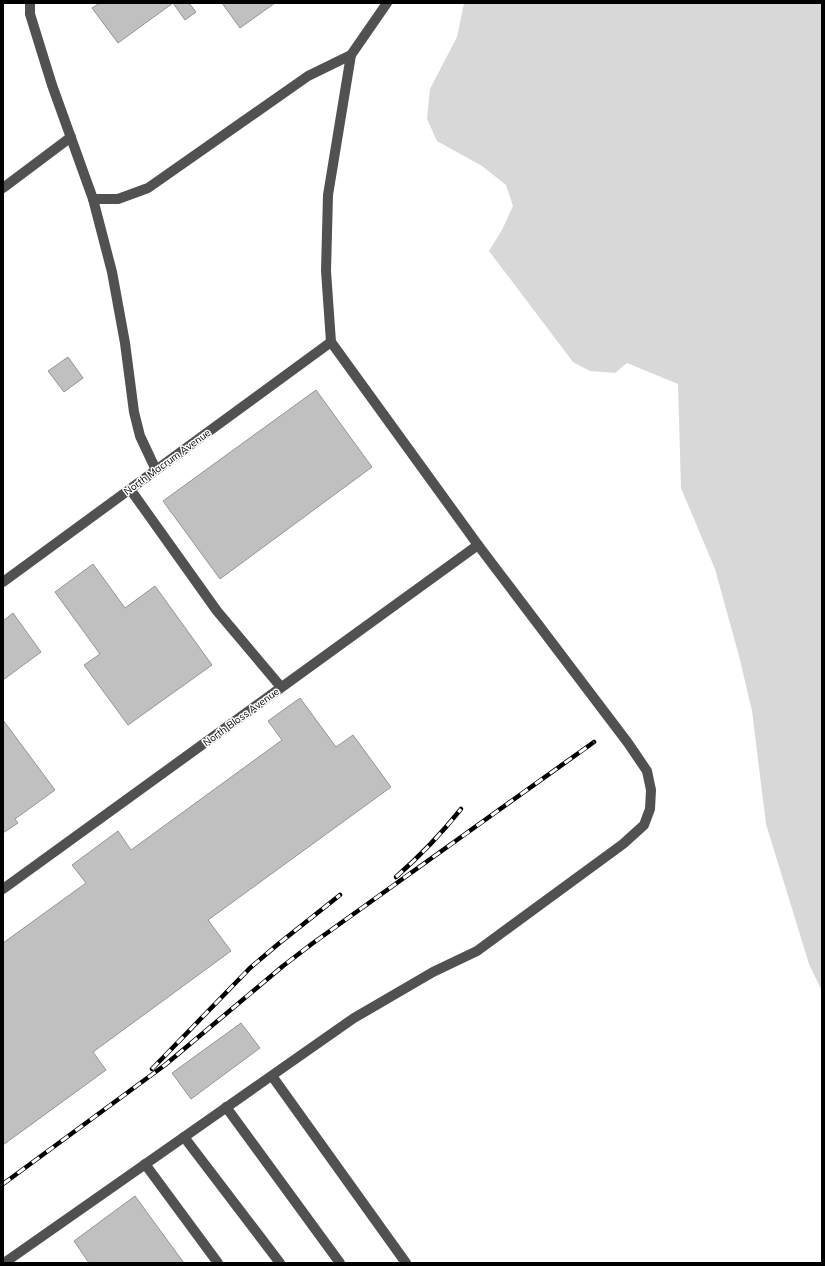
<svg xmlns="http://www.w3.org/2000/svg" width="825" height="1266" font-family="Mulish,sans-serif">
<style>
.green{fill:#d8d8d8}
.building{fill:#c0c0c0;stroke:#959595}
.lines{fill:none;stroke-linecap:round;stroke-linejoin:round}
.minor{stroke:#515151;stroke-width:10}
.rail-casing{stroke:#000;stroke-width:4.5}
.rail{stroke:#fff;stroke-width:3;stroke-dasharray:9;stroke-linecap:butt}
.labels{text-anchor:middle;dominant-baseline:central;stroke-width:3;stroke-linejoin:round;paint-order:stroke}
.street-label{font-size:10px;fill:#000;stroke:#fff}
</style>
<rect width="100%" height="100%" fill="#fff"/>
<!-- green -->
<path class="green" d="M464 3H822V991L809 964 766 824 752 711 739 656 715 569 681 488 678 384 627 363 615 373 590 371 573 362 489 251 502 230 513 206 506 185 482 166 437 141 427 119 430 89 457 37Z"/>
<!-- building -->
<g class="building">
<path d="M100 3H189L196 12 185 20 173 3 118 43 92 8Z"/>
<path d="M222 3H275L240 28Z"/>
<path d="M68 357 83 378 64 392 48 371Z"/>
<path d="M316 390 372 467 220 579 163 501Z"/>
<path d="M93 564 125 608 155 586 212 665 128 725 84 665 100 654 55 592Z"/>
<path d="M13 613 41 652 3 680V621Z"/>
<path d="M300 698 336 747 353 735 391 787 208 920 231 951 93 1052 106 1070 3 1145V943L86 883 72 865 118 831 131 850 282 740 268 721Z"/>
<path d="M3 720 55 790 15 819 18 823 3 833Z"/>
<path d="M241 1023 260 1048 191 1099 172 1073Z"/>
<path d="M135 1196 184 1263H89L74 1241Z"/>
</g>
<g class="lines">
<!-- minor -->
<g class="minor">
<path d="M30 3V14L52 85 93 199H118L148 188 308 76 351 55 387 3"/>
<path d="M3 188 71 137"/>
<path d="M93 199 112 272 125 343 134 412 140 436 156 470"/>
<path d="M130 489 217 611 281 687"/>
<path d="M3 582 331 342"/>
<path d="M3 889 478 545"/>
<path d="M272 1076 406 1263"/>
<path d="M226 1107 340 1263"/>
<path d="M184 1137 280 1263"/>
<path d="M145 1164 218 1263"/>
<path d="M4 1263 354 1018 433 972 477 951 623 844 644 825 650 809 651 790 647 771 628 743 478 545 331 342 326 271 328 195 351 55"/>
</g>
<!-- rail casing -->
<g class="rail-casing">
<g id="rail">
<path d="M396 877C420 856 441 834 461 809"/>
<path d="M152 1069 250 968 277 945 340 895"/>
<path d="M3 1184 165 1065 283 966 313 943 594 742"/>
</g>
</g>
<!-- rail -->
<use href="#rail" class="rail"/>
</g>
<g class="labels">
<!-- street labels -->
<g class="street-label">
<text transform="translate(167 462) rotate(-36)">North Macrum Avenue</text>
<text transform="translate(241 717) rotate(-36)">North Bloss Avenue</text>
</g>
</g>
<!-- border -->
<rect width="825" height="1266" fill="none" stroke="#000000" stroke-width="8"/>
</svg>
